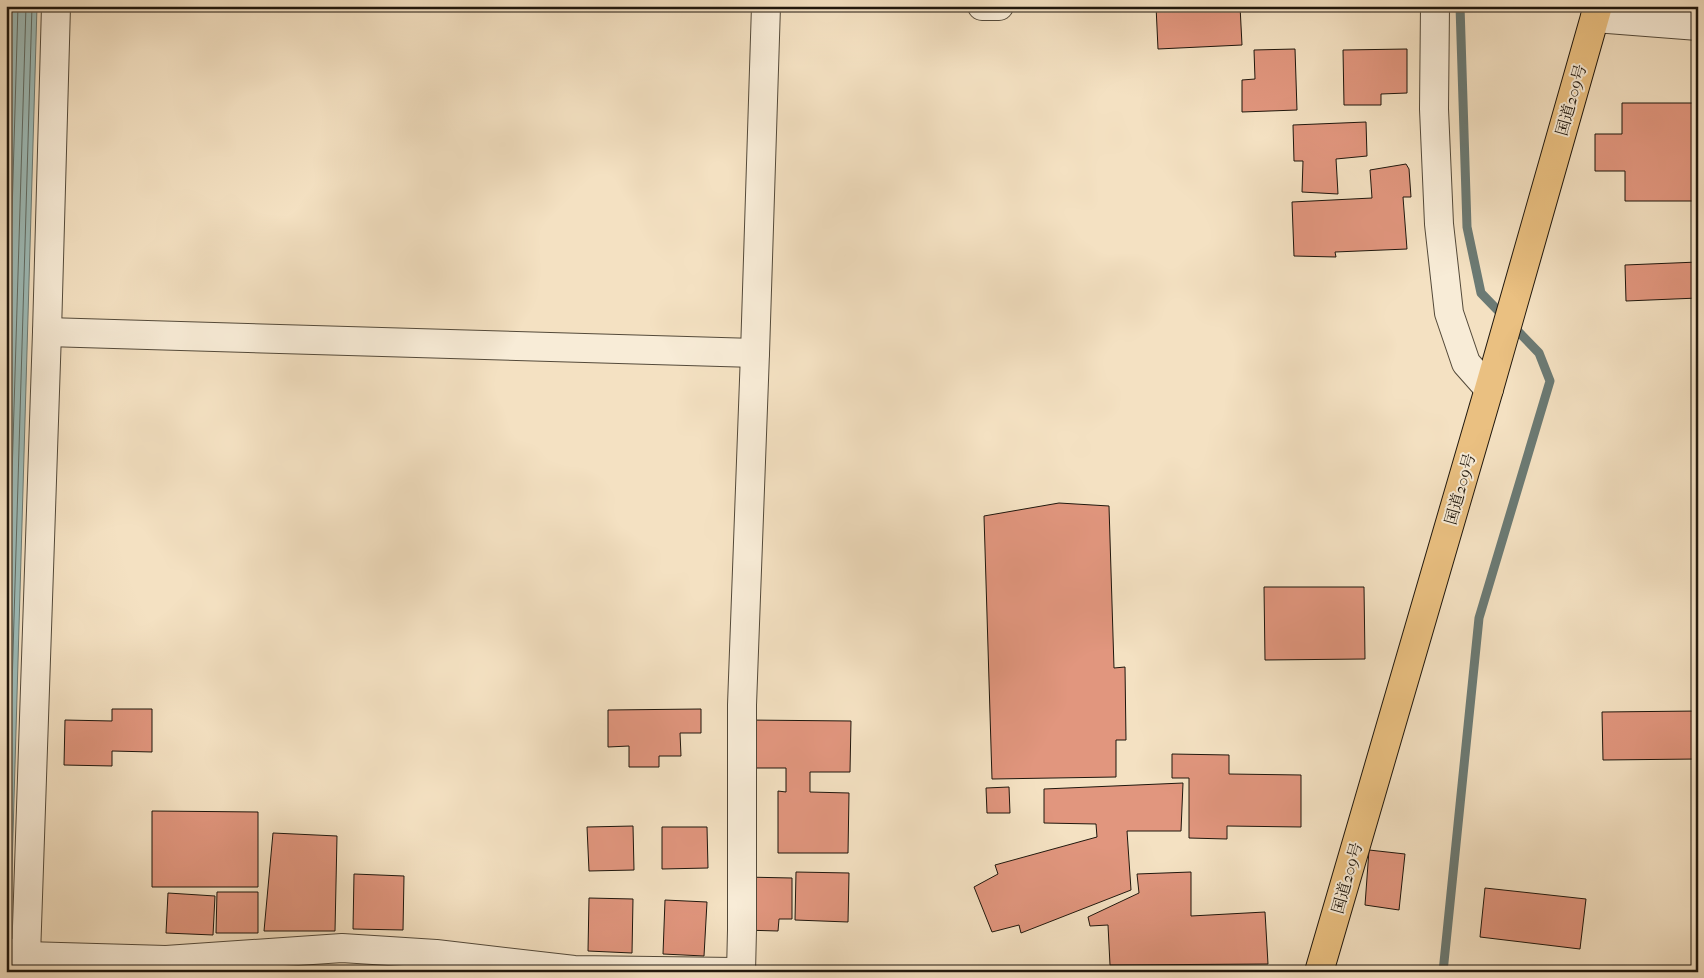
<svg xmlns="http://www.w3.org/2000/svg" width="1704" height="978" font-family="'IM FELL French Canon','Noto Serif JP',serif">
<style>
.water{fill:#9dbcb9;stroke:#6b7a74}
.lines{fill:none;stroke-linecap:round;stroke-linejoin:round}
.shore{stroke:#5e6a63;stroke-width:1}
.stream{stroke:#6b7a74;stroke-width:9}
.building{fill:#e1967e;stroke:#1f170d}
.minor-casing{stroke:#544a3a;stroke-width:30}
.highway-casing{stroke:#1f170d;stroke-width:30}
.minor{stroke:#f8ecd7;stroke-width:28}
.highway{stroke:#eac081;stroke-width:28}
.labels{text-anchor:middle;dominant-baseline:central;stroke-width:4;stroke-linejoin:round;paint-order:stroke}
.street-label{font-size:16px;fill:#1f170d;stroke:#f8ecd7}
</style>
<rect width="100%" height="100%" fill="#f4e1c2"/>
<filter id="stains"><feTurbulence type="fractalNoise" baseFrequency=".004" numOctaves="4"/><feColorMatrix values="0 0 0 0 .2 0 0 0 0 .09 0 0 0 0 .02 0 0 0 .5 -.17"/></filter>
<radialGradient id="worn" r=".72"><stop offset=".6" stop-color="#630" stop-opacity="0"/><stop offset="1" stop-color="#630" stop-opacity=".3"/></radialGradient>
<!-- water -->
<path class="water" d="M6 6H37L9 972H6Z"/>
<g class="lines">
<!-- shore -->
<g class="shore">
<path d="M6 421 18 6"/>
<path d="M6 677 26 6"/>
<path d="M6 891 32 6"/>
</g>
<!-- stream -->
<path class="stream" d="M1443 972 1479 618 1550 381 1539 353 1481 293 1467 227 1460 6"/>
</g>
<!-- building -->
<g class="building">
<path d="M1156 6H1240L1242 45 1158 49Z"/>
<path d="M1658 6H1698V9Z"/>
<path d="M1295 49 1297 110 1242 112V80L1255 79 1254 50Z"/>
<path d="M1407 49V93L1381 94V105H1344L1343 50Z"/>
<path d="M1622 103H1698V201H1625V171H1595V134H1622Z"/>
<path d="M1366 122 1367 156 1336 159 1338 194 1302 192 1303 161H1294L1293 125Z"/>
<path d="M1406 164 1409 169 1411 197H1403L1407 249 1335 252 1336 257 1294 256 1292 202 1372 198 1370 170Z"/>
<path d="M1698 262V298L1626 301 1625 265Z"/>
<path d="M1059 503 1109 506 1114 668 1125 667 1126 740H1116V777L992 779 984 516Z"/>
<path d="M1264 587H1364L1365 659 1265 660Z"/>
<path d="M112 709H152V752L112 751V766L64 765 65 720 112 721Z"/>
<path d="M701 709V733H680L681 756H659V767H629V746L608 747V710Z"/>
<path d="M1698 711V759L1603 760 1602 712Z"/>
<path d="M746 720 851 721 850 772H810V792L849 793 848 853H778V791L786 792V768H745Z"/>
<path d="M1172 754 1229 755V774L1301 775V827L1227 826V839L1189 838V778H1172Z"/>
<path d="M1183 783 1181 831H1127L1131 890 1021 933 1019 925 992 932 974 887 998 874 995 865 1097 837 1096 824 1044 823V789Z"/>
<path d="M1009 787 1010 813H987L986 788Z"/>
<path d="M152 811 258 812V887H152Z"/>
<path d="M633 826 634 870 589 871 587 827Z"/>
<path d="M662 827H707L708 868 662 869Z"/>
<path d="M273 833 337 836 335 931H264Z"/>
<path d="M1369 850 1405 854 1399 910 1365 905Z"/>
<path d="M796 872 849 873 848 922 795 920Z"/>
<path d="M1191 872V916L1265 912 1268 964 1110 965 1108 925 1090 926 1088 917 1139 893 1137 874Z"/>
<path d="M354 874 404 876 403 930 353 929Z"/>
<path d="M743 877 792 878V919H779L778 931 742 930Z"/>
<path d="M1485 888 1586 899 1580 949 1480 937Z"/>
<path d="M217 892H258V933H216Z"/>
<path d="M168 893 215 896 213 935 166 933Z"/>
<path d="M589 898 633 899 632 953 588 951Z"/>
<path d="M665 900 707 902 704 956 663 954Z"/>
</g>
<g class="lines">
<!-- minor casing -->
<g class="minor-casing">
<g id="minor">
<path d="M982 6H999"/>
<path d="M1435 6 1434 109 1439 224 1449 313 1466 363 1489 389"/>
<path d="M1595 18 1698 26"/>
<path d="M47 332 755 353"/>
<path d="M6 952 26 956 47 332 56 6"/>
<path d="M25 972 26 956 166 960 342 948 436 954 574 970 735 972"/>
<path d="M741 972 742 930V705L755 353 766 6"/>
</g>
</g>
<!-- highway casing -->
<g class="highway-casing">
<path id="highway" d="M1319 972 1489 389 1598 6"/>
</g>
<!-- minor -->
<use href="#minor" class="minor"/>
<!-- highway -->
<use href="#highway" class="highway"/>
</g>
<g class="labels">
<!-- street labels -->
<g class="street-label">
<text transform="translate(1571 100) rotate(-74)">国道209号</text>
<text transform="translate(1460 489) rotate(-74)">国道209号</text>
<text transform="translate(1347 878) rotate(-74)">国道209号</text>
</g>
</g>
<!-- margin -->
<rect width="1704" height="978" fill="none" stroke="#f4e1c2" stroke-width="25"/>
<rect x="8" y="8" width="1689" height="963" fill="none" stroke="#1f170d" stroke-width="2.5"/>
<rect x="12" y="12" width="1679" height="953" fill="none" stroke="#1f170d"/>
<rect width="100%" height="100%" filter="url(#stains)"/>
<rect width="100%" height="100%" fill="url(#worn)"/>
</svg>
